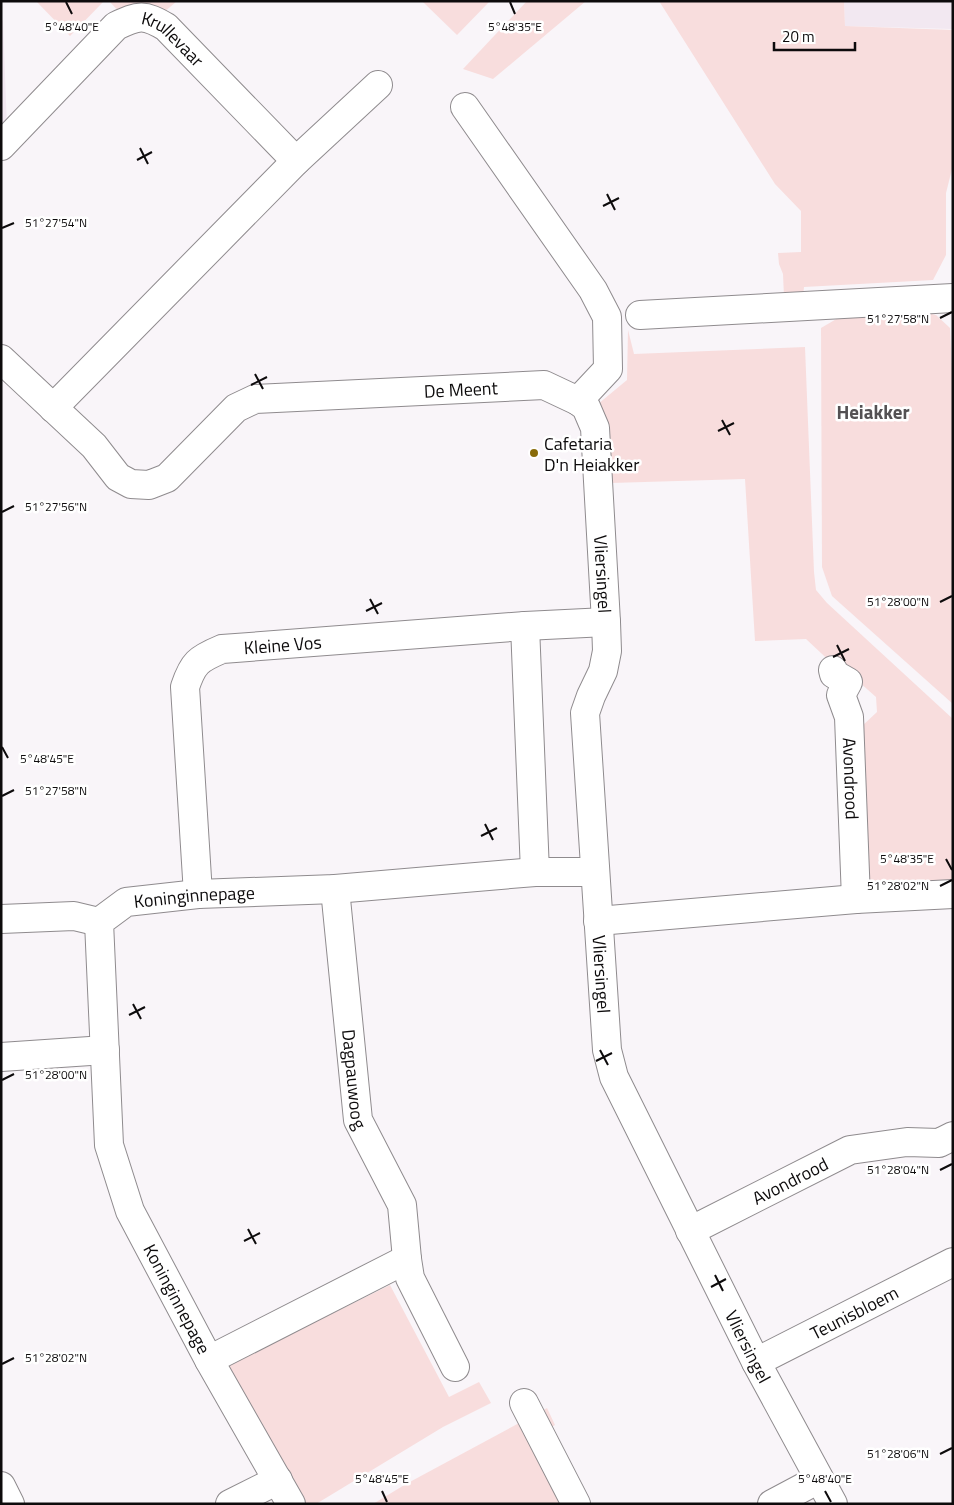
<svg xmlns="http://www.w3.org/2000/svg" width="954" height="1505" font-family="'Titillium Web',sans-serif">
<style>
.built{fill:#f2e8f1}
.green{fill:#f8dddd}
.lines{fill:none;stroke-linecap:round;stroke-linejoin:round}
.minor-casing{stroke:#8f8b8e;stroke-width:30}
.minor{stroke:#fff;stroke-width:28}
.ticks{fill:none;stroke:#0d0b0c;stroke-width:2}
.poi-dot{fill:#896b0a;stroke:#fff;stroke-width:2}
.labels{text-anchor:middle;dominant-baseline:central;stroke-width:5;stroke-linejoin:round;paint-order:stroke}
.street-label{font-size:18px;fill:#0d0b0c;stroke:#fff}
.poi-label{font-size:18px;fill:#0d0b0c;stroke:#fff;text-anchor:start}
.neighbourhood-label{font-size:19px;font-weight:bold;fill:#545153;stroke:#fff}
.ticks-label{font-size:12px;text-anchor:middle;fill:#0d0b0c;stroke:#fff;stroke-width:5;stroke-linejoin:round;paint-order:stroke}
</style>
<rect width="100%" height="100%" fill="#f9f5f9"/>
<!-- built -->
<g class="built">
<path d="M844 1H953V29L845 26Z"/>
<path d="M1 19 3 21 7 128 1 134Z"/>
</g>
<!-- green -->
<g class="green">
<path d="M36 1H104L70 36Z"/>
<path d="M109 1H177L163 13 123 16Z"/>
<path d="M422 1H490L457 35Z"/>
<path d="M527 1H586L493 79 463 69Z"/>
<path d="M659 1H844L845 26 953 30V165L946 193V255L933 280 804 287 803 297H784L783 274 779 264 778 253 801 252V211L775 184Z"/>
<path d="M911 309 936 315 950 328 953 393V704L832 596 822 567 821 328 845 314Z"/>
<path d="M628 330 634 354 805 347 814 572 816 590 827 603 953 719V888L870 893 861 727 877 712 876 697 859 682 837 668 806 639 755 641 745 479 611 483 592 409 627 380Z"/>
<path d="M390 1285 449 1397 479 1382 491 1403 443 1427 316 1504H297L226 1366Z"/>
<path d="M547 1408 555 1425 532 1438 563 1504H373L406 1484Z"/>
</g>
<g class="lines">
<!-- minor casing -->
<g class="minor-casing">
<g id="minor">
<path id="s1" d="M1 146 116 26C139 15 144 14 166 27L296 161"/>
<path d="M640 315 953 298"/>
<path id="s2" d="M1 359 94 446 118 477 131 484 149 485 167 478 236 408 255 399 544 385 578 401 608 369 607 317 593 290 465 107"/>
<path id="s3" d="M578 401 586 407 595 428 606 622 607 651 603 671 591 696 585 713 607 1050 614 1077 756 1362 833 1504"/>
<path d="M53 408 296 161 378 85"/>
<path d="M525 626 535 872"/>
<path id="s4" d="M833 670 834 674 848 682 841 695 849 717 856 899"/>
<path id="s5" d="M335 889 358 1120 402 1205 407 1259 410 1278 455 1367"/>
<path id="s6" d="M198 894 185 687C193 663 198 659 222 649L525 626 606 622"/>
<path d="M1 919 74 916 99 922"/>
<path d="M598 921 856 899 953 894"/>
<path d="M1 1057 105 1050"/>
<path id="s7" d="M690 1231 850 1150 907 1142 939 1143 953 1136"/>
<path d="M209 1360 407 1259"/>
<path id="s8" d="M756 1362 953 1262"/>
<path d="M524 1403 576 1504"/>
<path d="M1 1486 10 1504"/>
<path d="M230 1504 278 1480"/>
<path id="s9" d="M291 1504 209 1360 130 1211 109 1145 99 922 126 902 198 894 335 889 535 872H595"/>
<path d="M772 1504 819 1479"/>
</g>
</g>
<!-- minor -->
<use href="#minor" class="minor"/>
</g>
<!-- ticks -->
<path class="ticks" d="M66 2 72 14M510 2 515 14M140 148 148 164M137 160 152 152M607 194 615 210M603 206 619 198M2 228 14 223M940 318 952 312M255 374 263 389M251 385 267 377M722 420 730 435M718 431 734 423M2 512 14 506M370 599 378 614M940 602 952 596M366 611 382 603M837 645 845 661M833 657 849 649M2 747 8 758M2 796 14 790M485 824 493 840M481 836 497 828M946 859 952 870M940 886 952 880M133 1004 141 1019M129 1015 145 1007M600 1050 608 1065M596 1061 612 1053M2 1080 14 1074M940 1170 952 1164M248 1229 256 1244M244 1241 260 1233M715 1275 723 1291M711 1287 726 1279M2 1364 14 1358M940 1454 952 1448M382 1491 387 1502M825 1491 831 1502"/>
<!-- markers -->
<circle class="poi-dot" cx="534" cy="453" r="5"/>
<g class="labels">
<!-- street labels -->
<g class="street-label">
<text stroke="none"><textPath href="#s1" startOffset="232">Krullevaar</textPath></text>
<text stroke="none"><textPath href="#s2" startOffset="544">De Meent</textPath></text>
<text stroke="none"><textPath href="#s3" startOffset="179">Vliersingel</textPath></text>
<text stroke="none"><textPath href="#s6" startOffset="324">Kleine Vos</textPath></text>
<text stroke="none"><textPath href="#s4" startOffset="120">Avondrood</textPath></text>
<text stroke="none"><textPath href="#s9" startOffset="729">Koninginnepage</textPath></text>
<text stroke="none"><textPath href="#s3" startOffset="584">Vliersingel</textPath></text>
<text stroke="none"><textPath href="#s5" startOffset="191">Dagpauwoog</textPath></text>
<text stroke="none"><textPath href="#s7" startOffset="112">Avondrood</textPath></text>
<text transform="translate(177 1299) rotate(62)">Koninginnepage</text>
<text stroke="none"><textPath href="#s8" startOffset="110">Teunisbloem</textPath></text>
<text stroke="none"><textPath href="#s3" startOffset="989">Vliersingel</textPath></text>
</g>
<!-- poi labels -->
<g class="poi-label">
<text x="544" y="443">Cafetaria<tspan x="544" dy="21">D'n Heiakker</tspan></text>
</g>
<!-- neighbourhood labels -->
<g class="neighbourhood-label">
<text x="873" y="411">Heiakker</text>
</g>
</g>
<g class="ticks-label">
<text x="72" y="31">5°48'40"E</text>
<text x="515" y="31">5°48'35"E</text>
<text x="56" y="227">51°27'54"N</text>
<text x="898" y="323">51°27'58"N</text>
<text x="56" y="511">51°27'56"N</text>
<text x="898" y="606">51°28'00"N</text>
<text x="47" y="763">5°48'45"E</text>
<text x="56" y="795">51°27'58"N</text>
<text x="907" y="863">5°48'35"E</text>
<text x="898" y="890">51°28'02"N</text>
<text x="56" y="1079">51°28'00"N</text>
<text x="898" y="1174">51°28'04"N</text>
<text x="56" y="1362">51°28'02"N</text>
<text x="898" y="1458">51°28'06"N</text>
<text x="382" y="1483">5°48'45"E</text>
<text x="825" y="1483">5°48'40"E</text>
</g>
<!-- border -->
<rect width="954" height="1505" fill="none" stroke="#0d0b0c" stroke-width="5"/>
<!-- scale -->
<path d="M774 42v8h81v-8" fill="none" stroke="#0d0b0c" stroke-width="2.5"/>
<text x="782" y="42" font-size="15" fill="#0d0b0c" stroke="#ffffff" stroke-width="4" paint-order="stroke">20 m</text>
</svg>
